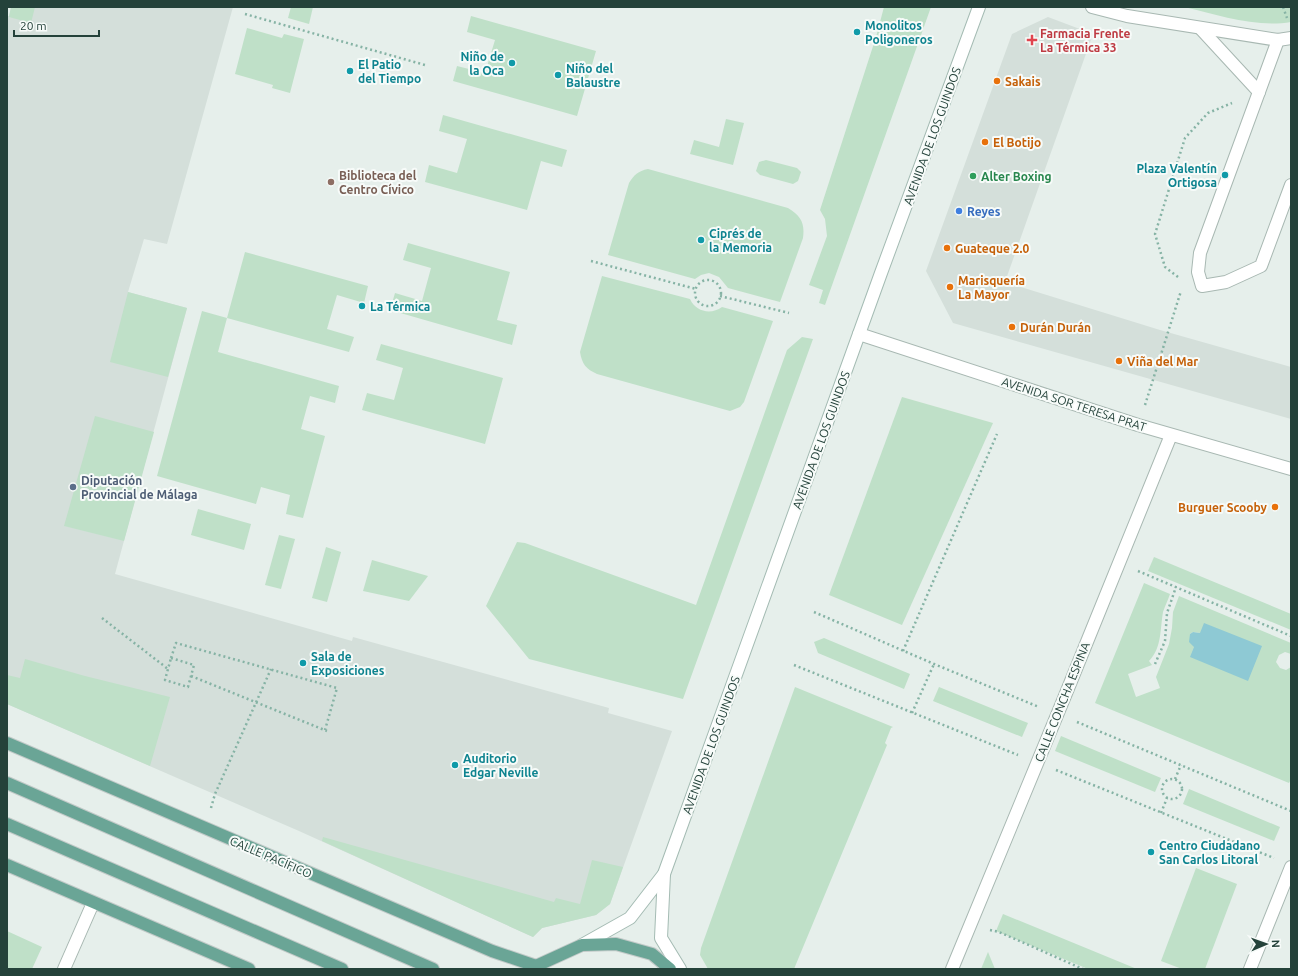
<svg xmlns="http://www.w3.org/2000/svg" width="1298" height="976" font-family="Ubuntu,sans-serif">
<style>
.built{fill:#d4dfda}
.green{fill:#bfe0c8;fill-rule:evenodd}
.water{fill:#8ec9d4}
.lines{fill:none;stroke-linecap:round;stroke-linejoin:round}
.lane-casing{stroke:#a8b8b2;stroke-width:14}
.street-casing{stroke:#a8b8b2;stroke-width:14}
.secondary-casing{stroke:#a4bbb3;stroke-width:14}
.primary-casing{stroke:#c2cac8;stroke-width:14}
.path{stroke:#86b3a5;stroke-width:2.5;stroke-dasharray:2 3;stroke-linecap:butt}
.lane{stroke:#fff;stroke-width:12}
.street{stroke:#fff;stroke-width:12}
.secondary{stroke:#fff;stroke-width:12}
.primary{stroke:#6aa596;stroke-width:12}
.culture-dot{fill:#0f9aa8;stroke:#f7fbf9;stroke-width:1.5}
.health-dot{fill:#e0444e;stroke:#f7fbf9;stroke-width:1.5}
.food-dot{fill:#e8710a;stroke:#f7fbf9;stroke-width:1.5}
.leisure-dot{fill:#2e9e5b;stroke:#f7fbf9;stroke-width:1.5}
.education-dot{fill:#8d6e63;stroke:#f7fbf9;stroke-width:1.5}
.shop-dot{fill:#3f7fe0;stroke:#f7fbf9;stroke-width:1.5}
.service-dot{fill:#5c6f8a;stroke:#f7fbf9;stroke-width:1.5}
.labels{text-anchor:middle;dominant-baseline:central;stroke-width:4;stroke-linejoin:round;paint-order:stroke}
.culture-label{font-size:12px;font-weight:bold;fill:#0d838f;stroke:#f7fbf9;text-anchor:start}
.health-label{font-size:12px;font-weight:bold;fill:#be3a42;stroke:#f7fbf9;text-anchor:start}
.food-label{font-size:12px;font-weight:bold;fill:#c56008;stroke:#f7fbf9;text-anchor:start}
.street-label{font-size:12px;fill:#24423a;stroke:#f7fbf9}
.education-label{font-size:12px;font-weight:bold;fill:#785e54;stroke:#f7fbf9;text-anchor:start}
.leisure-label{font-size:12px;font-weight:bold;fill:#27864d;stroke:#f7fbf9;text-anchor:start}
.shop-label{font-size:12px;font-weight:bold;fill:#366cbe;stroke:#f7fbf9;text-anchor:start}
.service-label{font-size:12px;font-weight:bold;fill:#4e5e75;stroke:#f7fbf9;text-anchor:start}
</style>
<rect width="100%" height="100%" fill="#e6efeb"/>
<!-- built -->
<g class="built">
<path d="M11 7H233L167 244 144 239 128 292 187 308 115 574 352 641 353 637 609 708 608 713 672 731 610 904 596 915 542 928 533 937 299 831 7 704V16H9Z"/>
<path d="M1048 17 1093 34 1005 282 1160 330 1291 367V419L953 323 926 271 1012 34Z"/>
</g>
<!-- green -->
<g class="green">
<path d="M11 7H35L31 23 9 17Z"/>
<path d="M291 7H313L309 24 288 18Z"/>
<path d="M884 7H931L825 305 819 303 823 290 809 285 827 236 825 219 820 210 876 37Z"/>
<path d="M1184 7H1291V22C1256 28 1218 15 1184 7Z"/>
<path d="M471 16 596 51 577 116 453 81 457 66 485 73 495 40 467 32Z"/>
<path d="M247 28 282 38 284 34 304 39 290 93 272 88 273 85 235 74Z"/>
<path d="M443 115 567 150 562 167 541 161 527 210 425 182 429 165 457 173 467 139 439 131Z"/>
<path d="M726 119 744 123 733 165 690 154 694 140 719 147Z"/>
<path d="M766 160 797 168 801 172 798 181 793 184 760 175 756 171 759 162Z"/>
<path d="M648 169 788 208C801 216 805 223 803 238L780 302 728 288 719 277 709 273 701 275 695 279 608 255 629 183C634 175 638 171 648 169Z"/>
<path d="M408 243 510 272 497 320 517 325 512 345 390 310 395 293 422 301 431 268 403 260Z"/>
<path d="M245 252 368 286 364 303 337 295 327 329 354 337 349 352 227 318 218 352 339 386 335 403 310 396 301 429 325 436 303 518 286 514 290 495 261 487 256 504 157 476 202 311 227 318Z"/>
<path d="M602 276 690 299C696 312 711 315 722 307L773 321 744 402 740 407 730 411 597 374C586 369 582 364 580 352Z"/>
<path d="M128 292 187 308 168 377 110 362Z"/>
<path d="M802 337 813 339 683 699 529 659 486 606 517 542 525 543 696 605 787 350Z"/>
<path d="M381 344 503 378 485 444 362 410 367 393 394 400 403 368 376 360Z"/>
<path d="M902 397 993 423 902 625 829 595Z"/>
<path d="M95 416 154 432 124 541 64 526Z"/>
<path d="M198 509 251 524 244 550 191 535Z"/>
<path d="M279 535 295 539 281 589 265 585Z"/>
<path d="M326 547 341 552 327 602 312 598Z"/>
<path d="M1154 557 1291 614V630L1148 571Z"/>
<path d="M372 560 428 576 409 601 363 591Z"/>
<path d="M1144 583 1170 594C1168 600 1165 606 1163 612 1160 629 1162 648 1149 661L1152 665 1128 674 1136 697 1160 688 1156 677 1169 644 1172 628 1173 612 1179 596 1291 643V654L1285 652 1279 655 1276 662 1280 668 1286 670 1291 667V779L1289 783 1095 703ZM1193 632 1200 633 1190 657 1194 647 1190 634Z"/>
<path d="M824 638 910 674 904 689 818 653 814 642Z"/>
<path d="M25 659 85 676 170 697 150 766 7 704V675L20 678Z"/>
<path d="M795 687 893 727 891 728 885 743 887 745 794 969H708L700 955 701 948Z"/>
<path d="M939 687 1028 723 1022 737 933 701Z"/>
<path d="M1061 736 1161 778 1155 792 1055 751Z"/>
<path d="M1189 789 1280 827 1274 841 1183 804Z"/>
<path d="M323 837 554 902 556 898 580 904 592 860 623 867 610 904 596 915 542 928 533 937 322 841Z"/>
<path d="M1196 868 1237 884 1205 969H1182L1161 961Z"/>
<path d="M1003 914 1137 969H1088L996 931Z"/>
<path d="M7 931 42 947 32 969H7Z"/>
<path d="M988 952 995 969H981Z"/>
</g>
<!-- water -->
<path class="water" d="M1204 623 1262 646 1248 681 1190 657 1194 647 1189 642 1190 634 1193 632 1200 633Z"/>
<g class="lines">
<!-- lane casing -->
<g class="lane-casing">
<g id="lane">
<path d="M1092 7 1127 16 1278 40 1291 38"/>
<path d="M1200 28 1259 92"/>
<path d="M1278 40 1200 253 1198 272 1202 286 1226 282 1261 266 1291 185"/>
<path d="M64 969 93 903"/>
</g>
</g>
<!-- street casing -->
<g class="street-casing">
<g id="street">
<path d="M859 334 1138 425 1291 469"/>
<path d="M952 969 1067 691 1171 435"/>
<path d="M1250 969 1291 867"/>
</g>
</g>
<!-- secondary casing -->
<g class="secondary-casing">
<g id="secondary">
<path d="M664 874 661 938 680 969"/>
<path d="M582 945 630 918 664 874 881 273 979 7"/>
</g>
</g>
<!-- primary casing -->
<g class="primary-casing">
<g id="primary">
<path d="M7 743 492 951 536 966"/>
<path d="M7 783 433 969"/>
<path d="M7 824 342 969"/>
<path d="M7 865 249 969"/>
<path d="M534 969 536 966 582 945 616 944 652 954 670 969"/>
</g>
</g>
<!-- path -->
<g class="path">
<path d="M1283 7 1287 18"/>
<path d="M245 14 425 65"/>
<path d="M591 261 696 289"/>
<path d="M1178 277 1165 267 1155 234 1185 138 1208 113 1232 103"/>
<circle cx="708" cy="293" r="13"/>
<path d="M720 296 789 313"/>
<path d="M1145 405 1181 291"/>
<path d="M1138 571 1291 636"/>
<path d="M814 612 934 664 1039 707"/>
<path d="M102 618 168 669"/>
<path d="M903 651 997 434"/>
<path d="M171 658 176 643 337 688 325 730"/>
<path d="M171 658 194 665 188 687 165 680Z"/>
<path d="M1155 664 1165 641 1167 613 1176 587"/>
<path d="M794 665 1018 755"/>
<path d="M191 676 327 731"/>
<path d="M912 713 934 664"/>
<path d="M1077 722 1291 811"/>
<path d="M1056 770 1274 858"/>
<circle cx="1172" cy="789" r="10"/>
<path d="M1175 779 1181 765"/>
<path d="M211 808 215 794 271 669"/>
<path d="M1161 813 1167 798"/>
<path d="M990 930 999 932 1083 969"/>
</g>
<!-- lane -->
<use href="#lane" class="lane"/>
<!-- street -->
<use href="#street" class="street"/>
<!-- secondary -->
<use href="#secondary" class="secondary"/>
<!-- primary -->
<use href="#primary" class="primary"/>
</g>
<!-- markers -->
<g class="culture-dot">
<circle cx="857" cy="32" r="4"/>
<circle cx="512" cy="63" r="4"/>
<circle cx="350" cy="71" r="4"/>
<circle cx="558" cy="75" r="4"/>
<circle cx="1225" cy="175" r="4"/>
<circle cx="701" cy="240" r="4"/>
<circle cx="362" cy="306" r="4"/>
<circle cx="303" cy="663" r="4"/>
<circle cx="455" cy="765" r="4"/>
<circle cx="1151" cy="852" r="4"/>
</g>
<path class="health-dot" d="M1030 34h4v4h4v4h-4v4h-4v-4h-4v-4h4z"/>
<g class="food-dot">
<circle cx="997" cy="81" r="4"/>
<circle cx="985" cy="142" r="4"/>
<circle cx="947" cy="248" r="4"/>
<circle cx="950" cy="287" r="4"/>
<circle cx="1012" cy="327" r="4"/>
<circle cx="1119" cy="361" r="4"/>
<circle cx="1275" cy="507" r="4"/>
</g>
<circle class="leisure-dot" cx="973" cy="176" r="4"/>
<circle class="education-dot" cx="331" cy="182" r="4"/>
<circle class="shop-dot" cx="959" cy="211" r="4"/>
<circle class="service-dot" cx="73" cy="487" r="4"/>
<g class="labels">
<!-- culture labels -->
<g class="culture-label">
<text x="865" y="25">Monolitos<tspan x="865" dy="14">Poligoneros</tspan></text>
<text x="504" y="56" text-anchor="end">Niño de<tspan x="504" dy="14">la Oca</tspan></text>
<text x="358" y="64">El Patio<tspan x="358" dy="14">del Tiempo</tspan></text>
<text x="566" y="68">Niño del<tspan x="566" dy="14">Balaustre</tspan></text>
<text x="1217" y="168" text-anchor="end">Plaza Valentín<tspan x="1217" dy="14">Ortigosa</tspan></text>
<text x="709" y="233">Ciprés de<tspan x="709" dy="14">la Memoria</tspan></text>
<text x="370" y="306">La Térmica</text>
<text x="311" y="656">Sala de<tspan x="311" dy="14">Exposiciones</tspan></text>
<text x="463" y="758">Auditorio<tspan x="463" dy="14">Edgar Neville</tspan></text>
<text x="1159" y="845">Centro Ciudadano<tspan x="1159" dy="14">San Carlos Litoral</tspan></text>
</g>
<!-- health labels -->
<g class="health-label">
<text x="1040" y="33">Farmacia Frente<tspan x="1040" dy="14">La Térmica 33</tspan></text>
</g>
<!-- food labels -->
<g class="food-label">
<text x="1005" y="81">Sakais</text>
<text x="993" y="142">El Botijo</text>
<text x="955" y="248">Guateque 2.0</text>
<text x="958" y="280">Marisquería<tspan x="958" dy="14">La Mayor</tspan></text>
<text x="1020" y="327">Durán Durán</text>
<text x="1127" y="361">Viña del Mar</text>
<text x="1267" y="507" text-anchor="end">Burguer Scooby</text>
</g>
<!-- street labels -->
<g class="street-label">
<text transform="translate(932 136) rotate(-70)">AVENIDA DE LOS GUINDOS</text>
<text transform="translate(1074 404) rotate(18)">AVENIDA SOR TERESA PRAT</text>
<text transform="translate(821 440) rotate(-70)">AVENIDA DE LOS GUINDOS</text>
<text transform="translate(1062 702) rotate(-68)">CALLE CONCHA ESPINA</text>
<text transform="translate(711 745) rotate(-70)">AVENIDA DE LOS GUINDOS</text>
<text transform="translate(271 857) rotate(23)">CALLE PACÍFICO</text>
</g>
<!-- education labels -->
<g class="education-label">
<text x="339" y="175">Biblioteca del<tspan x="339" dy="14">Centro Cívico</tspan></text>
</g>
<!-- leisure labels -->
<g class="leisure-label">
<text x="981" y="176">Alter Boxing</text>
</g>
<!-- shop labels -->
<g class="shop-label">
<text x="967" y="211">Reyes</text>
</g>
<!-- service labels -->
<g class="service-label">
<text x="81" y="480">Diputación<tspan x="81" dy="14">Provincial de Málaga</tspan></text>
</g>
</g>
<!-- border -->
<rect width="1298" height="976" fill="none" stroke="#24423a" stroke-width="16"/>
<!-- north arrow -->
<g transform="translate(1266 944) rotate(88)" stroke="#f7fbf9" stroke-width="3" paint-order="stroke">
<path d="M0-3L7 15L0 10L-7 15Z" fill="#24423a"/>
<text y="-6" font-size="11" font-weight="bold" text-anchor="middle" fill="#24423a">N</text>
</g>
<!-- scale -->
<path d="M14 30v6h85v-6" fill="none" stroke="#24423a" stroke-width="2"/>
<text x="20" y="30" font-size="12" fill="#24423a" stroke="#f7fbf9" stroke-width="3" paint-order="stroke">20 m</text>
</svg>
